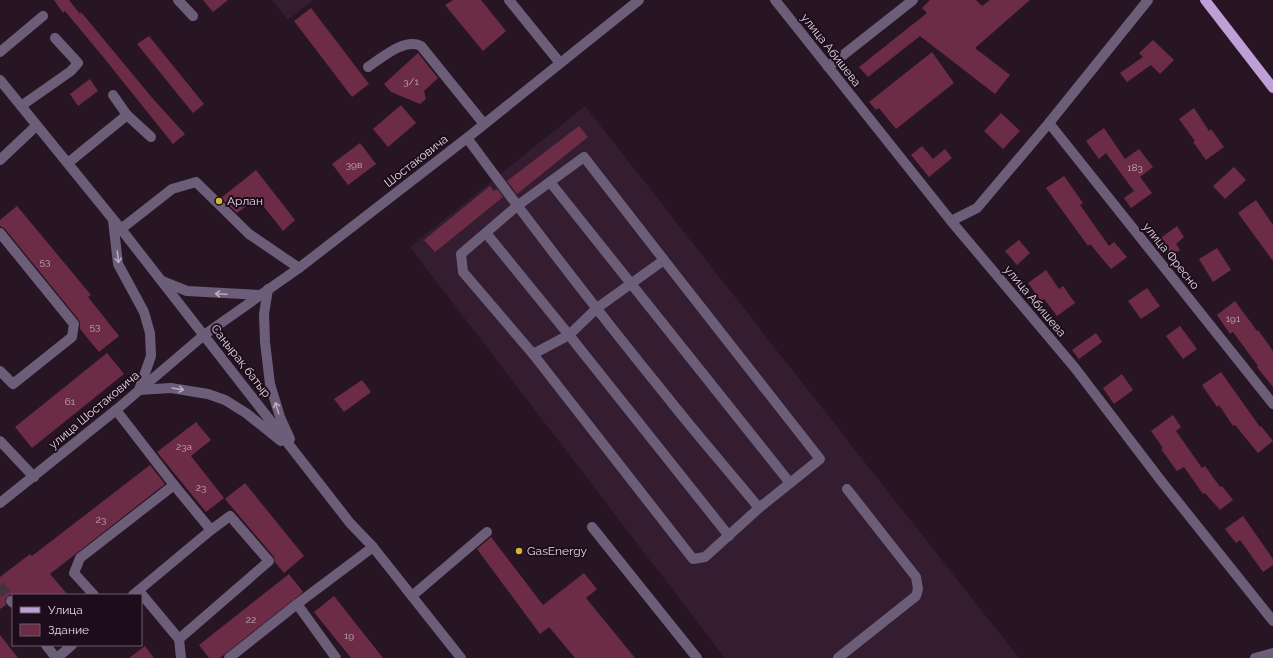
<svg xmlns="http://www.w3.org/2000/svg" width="1273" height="658" font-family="Raleway,sans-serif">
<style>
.built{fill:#341d30}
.building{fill:#6d2c46}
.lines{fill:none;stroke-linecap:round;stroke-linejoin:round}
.minor-tunnel{stroke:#433240;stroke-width:10;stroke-dasharray:10 5;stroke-linecap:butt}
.minor{stroke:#6c5e78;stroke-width:10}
.major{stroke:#bea0d7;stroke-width:10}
.oneway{stroke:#b9abbb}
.poi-dot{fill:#d6b534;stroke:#1d0c1b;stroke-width:1.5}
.labels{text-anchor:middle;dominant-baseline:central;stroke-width:4;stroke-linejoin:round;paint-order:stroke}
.number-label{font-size:10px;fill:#c5abb9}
.street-label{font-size:12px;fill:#e2d5df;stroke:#1d0c1b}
.poi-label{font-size:12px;fill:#e2d5df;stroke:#1d0c1b;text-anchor:start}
</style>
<rect width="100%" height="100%" fill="#271524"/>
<!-- built -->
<g class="built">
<path d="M272 0H313L288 20Z"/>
<path d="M585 106 863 460 1019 658H725L410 247Z"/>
</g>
<!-- building -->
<g class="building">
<path d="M54 0H69L80 14 81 12 154 100 185 134 173 144 104 58 65 11 63 13Z"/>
<path d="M203 0H228L213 12Z"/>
<path d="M453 0H481L506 31 483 51 445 5Z"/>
<path d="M930 0H976L982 6 990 0H1030L975 48 1010 75 995 94 920 36 868 77 859 67 927 13 922 8Z"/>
<path d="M311 8 369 84 352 97 294 21Z"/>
<path d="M149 36 204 104 193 113 137 44Z"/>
<path d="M1153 40 1174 60 1160 74 1151 65 1127 82 1120 73 1143 57 1139 53Z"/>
<path d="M932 52 954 83 896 129 879 108 876 110 869 102Z"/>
<path d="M418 53 438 78 424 91 426 99 420 104 391 92 384 84Z"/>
<path d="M90 79 98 91 78 106 70 94Z"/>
<path d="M401 105 416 123 388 147 373 129Z"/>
<path d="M1194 108 1209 131 1211 129 1224 147 1206 160 1193 142 1195 141 1179 119Z"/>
<path d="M1001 113 1020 131 1003 149 984 131Z"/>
<path d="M579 126 588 137 517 194 507 181Z"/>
<path d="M1104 128 1125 159 1139 149 1153 167 1140 177 1152 193 1131 208 1124 198 1134 191 1106 153 1099 159 1086 141Z"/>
<path d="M360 143 376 164 348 185 332 164Z"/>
<path d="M922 146 933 159 945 149 952 158 929 177 911 155Z"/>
<path d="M1234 167 1246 180 1225 199 1213 186Z"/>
<path d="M256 170 295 220 283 231 257 198 237 213 221 198Z"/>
<path d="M1064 176 1083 203 1080 205 1109 246 1114 242 1127 257 1111 269 1090 244 1088 246 1046 188Z"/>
<path d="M490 186 494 191 497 189 503 197 435 252 424 240Z"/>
<path d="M1256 200 1273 225V261L1238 213Z"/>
<path d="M17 206 91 295 88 297 119 336 99 352 80 329V323L79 320 5 229 0 226V220Z"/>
<path d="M1177 226 1184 237 1176 244 1180 250 1170 257 1158 240Z"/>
<path d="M1019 240 1030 253 1017 265 1005 251Z"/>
<path d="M1217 248 1231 270 1213 282 1199 259Z"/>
<path d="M1046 270 1059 289 1063 286 1075 303 1057 316 1044 299 1041 301 1028 283Z"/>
<path d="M1147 288 1160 306 1141 319 1128 301Z"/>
<path d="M1235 301 1257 331 1258 330 1273 351V387L1257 367 1258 366 1233 332 1230 334 1217 315Z"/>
<path d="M1180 326 1197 349 1183 359 1166 336Z"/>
<path d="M1096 333 1102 342 1079 359 1072 350Z"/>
<path d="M107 353 124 374 32 448 15 427Z"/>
<path d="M1221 372 1260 427 1261 426 1273 441 1258 453 1235 425 1233 426 1219 405 1217 407 1202 385Z"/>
<path d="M1122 374 1133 390 1114 404 1103 388Z"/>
<path d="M362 380 371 392 344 412 334 399Z"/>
<path d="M1173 415 1181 427 1176 431 1202 468 1205 466 1220 487 1222 486 1233 500 1220 510 1205 493 1203 494 1184 467 1177 471 1161 449 1163 448 1151 431Z"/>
<path d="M196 422 211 440 191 456 224 498 206 512 157 452Z"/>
<path d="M150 465 165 484 50 574 68 595H10L5 599 6 605 0 609V577L30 554 32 556Z"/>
<path d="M245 483 304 556 284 573 275 562 274 557 225 499Z"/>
<path d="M1243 516 1273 559V565L1263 572 1240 540 1236 543 1225 529Z"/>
<path d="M491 537 543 605 584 573 597 589 586 598 635 658H575L549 627 540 634 477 549Z"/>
<path d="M289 574 303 592 220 658H209L199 645Z"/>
<path d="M334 596 383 658H351L314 612Z"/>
<path d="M0 635 18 658H0Z"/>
<path d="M145 646 154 658H129Z"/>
</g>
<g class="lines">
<!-- minor-tunnel -->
<path class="minor-tunnel" d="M0 586 11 601"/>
<!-- minor -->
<g class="minor">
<path d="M178 0 193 16"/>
<path d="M509 0 560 63"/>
<path d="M775 0 951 221 1075 368 1162 482 1273 621"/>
<path d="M0 52 43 16"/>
<path d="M368 67C383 57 404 38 421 46L484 124"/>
<path d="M828 67 913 0"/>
<path d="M0 80 121 229 350 523 373 547 461 658"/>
<path d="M113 95 127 115 151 137"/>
<path d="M21 106 71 71 78 63 55 38"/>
<path d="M1049 123 1273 404"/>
<path d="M467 138C532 226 599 313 668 398 697 435 729 471 759 508L820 459 664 260 597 308 569 335 533 354 693 559 705 557 759 508"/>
<path d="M0 160 36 126"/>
<path d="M68 163 127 115"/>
<path d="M550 182 790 483"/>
<path d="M113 220 118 264 144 312 150 333 151 356 139 390 171 388 208 394 225 400 246 413 281 441"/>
<path d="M951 221 977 208 1049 123 1148 0"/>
<path d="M121 229 172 189 196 182 249 234 299 268"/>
<path d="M0 233 74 324 72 337 13 384 0 371"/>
<path d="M486 233 569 335 729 536"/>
<path d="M162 281 187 291 260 295"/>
<path d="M268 289 264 314 265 342 270 384 280 417 290 439"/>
<path d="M533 354 463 272 461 254 517 206 584 157 664 260"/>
<path d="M116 410 174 485 211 530"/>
<path d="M0 441 34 477"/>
<path d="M0 503 116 410 204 335 299 268 467 138 639 0"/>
<path d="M592 527 697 658"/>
<path d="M139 591 179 639"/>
<path d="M94 595 74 573 80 558 174 485"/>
<path d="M133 595 211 530 230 516 269 561 179 639 181 658"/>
<path d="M412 596 487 532"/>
<path d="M11 601 13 603"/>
<path d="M297 604 336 658"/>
<path d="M46 645 56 658"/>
<path d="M57 658 72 645"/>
<path d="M229 658 297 604 373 547"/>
<path d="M838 658 916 596 918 589 916 577 847 489"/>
<path d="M1255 658 1273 653"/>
</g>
<!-- major -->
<path class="major" d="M1205 0 1273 88"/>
</g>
<!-- one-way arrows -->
<defs><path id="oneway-shaft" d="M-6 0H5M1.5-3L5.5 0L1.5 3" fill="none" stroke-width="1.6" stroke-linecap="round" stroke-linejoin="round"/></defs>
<g class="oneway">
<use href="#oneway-shaft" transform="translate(118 257) rotate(83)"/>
<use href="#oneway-shaft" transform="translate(221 294) rotate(-177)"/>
<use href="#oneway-shaft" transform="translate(178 389) rotate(9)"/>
<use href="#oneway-shaft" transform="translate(277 408) rotate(-107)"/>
</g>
<!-- markers -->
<g class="poi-dot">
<circle cx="219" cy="201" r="4"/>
<circle cx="519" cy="551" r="4"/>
</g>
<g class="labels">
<!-- number labels -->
<g class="number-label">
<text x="411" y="81">3/1</text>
<text x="354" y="164">39в</text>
<text x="1135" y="167">183</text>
<text x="45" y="261">53</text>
<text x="1233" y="318">191</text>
<text x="95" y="326">53</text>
<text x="70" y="401">61</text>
<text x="184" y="446">23а</text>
<text x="201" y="487">23</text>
<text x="101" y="519">23</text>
<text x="251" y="619">22</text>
<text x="349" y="635">19</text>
</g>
<!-- street labels -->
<g class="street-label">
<text transform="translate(831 50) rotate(52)">улица Абишева</text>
<text transform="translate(416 161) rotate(-38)">Шостаковича</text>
<text transform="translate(1171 256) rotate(51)">улица Фресно</text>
<text transform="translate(1035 301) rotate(50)">улица Абишева</text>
<text transform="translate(241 361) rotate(52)">Саңырақ батыр</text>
<text transform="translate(94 410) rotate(-40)">улица Шостаковича</text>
</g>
<!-- poi labels -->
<g class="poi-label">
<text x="227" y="201">Арлан</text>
<text x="527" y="551">GasEnergy</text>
</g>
</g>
<!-- legend -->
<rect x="12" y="594" width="130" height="52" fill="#1d0c1b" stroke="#6c5c69"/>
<rect x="20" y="607" width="20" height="6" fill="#bea0d7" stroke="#6c5c69"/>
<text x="48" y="614" font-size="12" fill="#e2d5df">Улица</text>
<rect x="20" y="624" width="20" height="12" fill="#6d2c46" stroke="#6c5c69"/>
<text x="48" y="634" font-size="12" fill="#e2d5df">Здание</text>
</svg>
